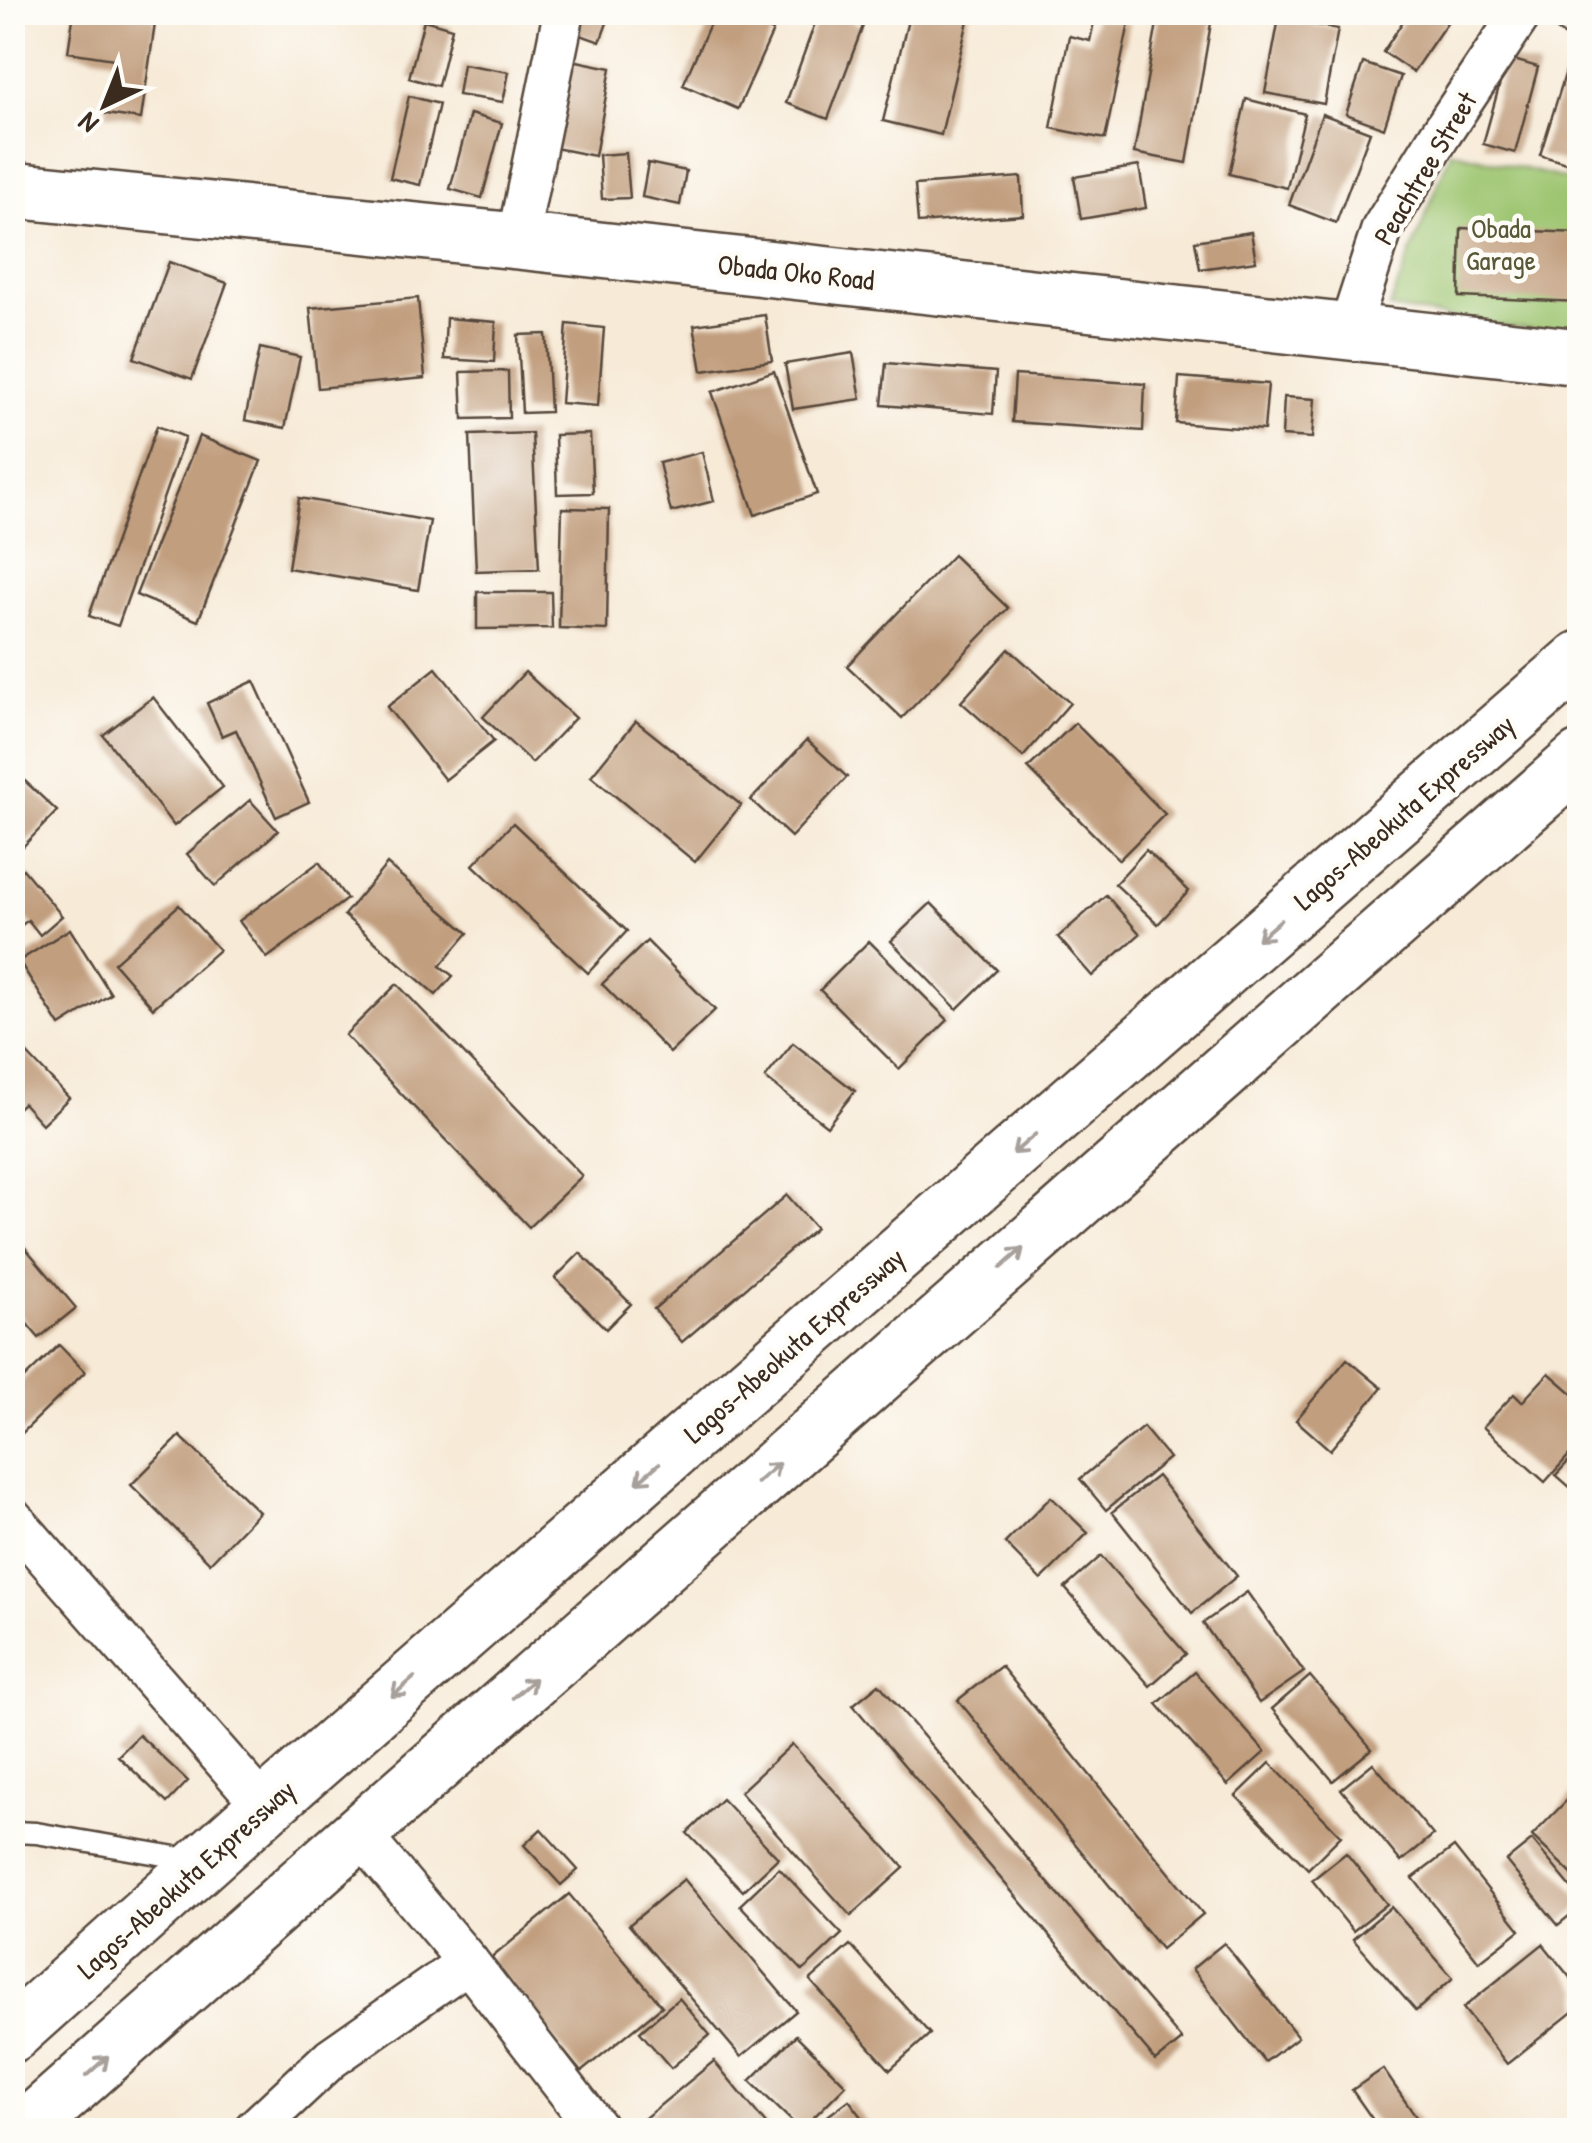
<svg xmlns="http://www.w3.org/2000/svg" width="1592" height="2143" font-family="'Patrick Hand',sans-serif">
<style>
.green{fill:#9dc570;stroke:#6c7847;stroke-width:2.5}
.building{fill:#c19e7e}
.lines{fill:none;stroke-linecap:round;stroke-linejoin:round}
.lane-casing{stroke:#57473a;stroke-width:25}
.street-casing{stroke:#57473a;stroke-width:45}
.secondary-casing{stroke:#57473a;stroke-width:60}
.highway-casing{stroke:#57473a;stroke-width:60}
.lane{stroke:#fff;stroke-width:20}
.street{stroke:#fff;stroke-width:40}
.secondary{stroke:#fff;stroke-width:55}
.highway{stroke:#fff;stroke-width:55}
.oneway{stroke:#a79f9a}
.labels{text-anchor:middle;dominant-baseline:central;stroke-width:9;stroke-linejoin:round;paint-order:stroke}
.street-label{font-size:28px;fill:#3b2a1e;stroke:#fdfcf7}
.park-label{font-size:28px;fill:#585837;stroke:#fdfcf7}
</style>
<rect width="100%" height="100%" fill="#fdfcf7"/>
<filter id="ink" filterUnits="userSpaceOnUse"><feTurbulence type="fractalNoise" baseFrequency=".01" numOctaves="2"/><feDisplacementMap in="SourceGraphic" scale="20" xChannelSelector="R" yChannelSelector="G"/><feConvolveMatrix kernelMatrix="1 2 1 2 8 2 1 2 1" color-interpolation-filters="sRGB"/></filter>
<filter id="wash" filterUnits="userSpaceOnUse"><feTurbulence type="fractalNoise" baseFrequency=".0048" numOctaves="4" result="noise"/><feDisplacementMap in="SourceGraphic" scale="40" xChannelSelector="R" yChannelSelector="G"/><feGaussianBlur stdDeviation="2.25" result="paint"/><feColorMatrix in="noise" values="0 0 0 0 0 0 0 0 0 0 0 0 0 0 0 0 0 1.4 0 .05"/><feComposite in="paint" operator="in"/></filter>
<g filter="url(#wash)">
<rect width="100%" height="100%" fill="#f7ead7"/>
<!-- green -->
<path class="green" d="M1451 151 1579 182V335L1509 327 1389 308Z"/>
<g id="blocks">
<!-- building -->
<g class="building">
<path d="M74 12H130L156 17 141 119 106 114 114 59 68 52Z"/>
<path d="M576 12H611L600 42 569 31Z"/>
<path d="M715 12H732L773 31 738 109 683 85Z"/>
<path d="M819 12H827L863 26 828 119 786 103Z"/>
<path d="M910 12H970L941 135 883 121Z"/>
<path d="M1159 12H1187L1212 17 1187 163 1134 153Z"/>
<path d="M1409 12H1434L1448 21 1413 72 1383 52Z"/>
<path d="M1533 12H1580V47Z"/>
<path d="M1095 17 1129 23 1105 139 1051 128 1069 36 1090 41Z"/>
<path d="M1279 18 1338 29 1324 104 1265 93Z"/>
<path d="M424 20 452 28 438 86 409 78Z"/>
<path d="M562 58 611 68 595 156 545 146Z"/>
<path d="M1507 58 1538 67 1515 153 1483 144Z"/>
<path d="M1363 63 1401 76 1384 128 1346 114Z"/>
<path d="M463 64 509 72 503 102 458 95Z"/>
<path d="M1567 68 1580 72V141L1572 165 1540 155Z"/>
<path d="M409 96 439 104 420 185 390 178Z"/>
<path d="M1246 99 1305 114 1287 188 1229 174Z"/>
<path d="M470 114 502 123 482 198 450 189Z"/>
<path d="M1322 114 1370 132 1336 223 1289 205Z"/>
<path d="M626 153 630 198 602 199 599 155Z"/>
<path d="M648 163 686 171 680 205 642 197Z"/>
<path d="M1139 166 1146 208 1081 219 1074 177Z"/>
<path d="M1021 177 1023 215 918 223 915 185Z"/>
<path d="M1461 228 1580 233V302L1459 297Z"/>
<path d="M1251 232 1256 261 1200 269 1195 241Z"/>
<path d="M169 262 227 283 192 379 134 358Z"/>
<path d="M418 298 425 378 318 388 310 308Z"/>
<path d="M765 315 772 361 702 371 694 325Z"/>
<path d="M446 318 496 322 494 362 444 359Z"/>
<path d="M567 324 604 328 598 406 561 403Z"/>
<path d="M546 334 550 412 522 413 518 335Z"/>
<path d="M260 348 300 357 285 428 245 420Z"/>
<path d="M853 353 861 399 793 409 785 364Z"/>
<path d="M886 363 996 372 993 414 882 405Z"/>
<path d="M508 371 509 418 463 419 461 372Z"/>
<path d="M774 371 817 494 755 515 712 392Z"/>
<path d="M1015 375 1145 384 1143 431 1012 422Z"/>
<path d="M1179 377 1268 384 1264 430 1176 423Z"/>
<path d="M1284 397 1315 399 1312 438 1282 436Z"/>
<path d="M157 426 185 437 118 626 89 616Z"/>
<path d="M532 433 539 569 476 571 470 435Z"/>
<path d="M590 434 593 493 557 494 555 435Z"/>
<path d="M199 436 261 461 198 621 136 595Z"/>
<path d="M702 452 714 501 671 512 659 463Z"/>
<path d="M299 498 430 521 418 590 288 568Z"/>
<path d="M562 508 609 509 607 630 559 628Z"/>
<path d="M953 555 1008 608 902 718 847 666Z"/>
<path d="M477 592H551L552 628 477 629Z"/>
<path d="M1009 649 1070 703 1023 757 961 702Z"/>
<path d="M436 668 494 741 445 780 387 707Z"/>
<path d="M525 672 575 718 532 763 483 717Z"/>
<path d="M254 681 309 802 276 817 236 730 222 736 207 703Z"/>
<path d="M153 697 223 787 174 826 103 735Z"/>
<path d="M636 721 741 805 695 862 591 776Z"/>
<path d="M1075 723 1165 814 1119 860 1028 768Z"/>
<path d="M807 740 847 777 791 837 751 800Z"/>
<path d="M12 769 57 811 15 855 12 853Z"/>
<path d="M250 800 278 831 215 886 187 854Z"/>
<path d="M513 823 627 931 588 973 473 865Z"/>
<path d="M1146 850 1189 891 1158 924 1115 884Z"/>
<path d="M319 862 347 899 267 958 239 921Z"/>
<path d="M387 864 468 933 440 966 453 976 436 995 344 915Z"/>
<path d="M23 869 62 916 40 935 28 920 12 933V878Z"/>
<path d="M1106 895 1140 934 1092 976 1058 937Z"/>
<path d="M931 903 997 970 957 1009 891 941Z"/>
<path d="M179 905 219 950 153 1008 114 963Z"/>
<path d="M70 929 111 994 60 1026 19 961Z"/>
<path d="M647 941 715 1010 670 1053 602 984Z"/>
<path d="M869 941 948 1020 899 1069 820 990Z"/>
<path d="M397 984 582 1176 529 1227 345 1035Z"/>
<path d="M17 1043 69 1098 42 1124 23 1103 12 1113V1048Z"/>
<path d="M793 1043 855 1091 827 1126 765 1078Z"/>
<path d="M787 1195 816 1228 682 1342 654 1309Z"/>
<path d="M12 1232 76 1308 39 1338 12 1306Z"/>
<path d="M580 1253 631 1304 606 1329 555 1278Z"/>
<path d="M59 1345 85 1372 12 1443V1390Z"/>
<path d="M1347 1359 1382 1388 1330 1450 1296 1420Z"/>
<path d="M1549 1373 1580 1400V1443L1545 1482 1483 1427 1514 1394 1522 1402Z"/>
<path d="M1143 1427 1169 1458 1106 1510 1080 1479Z"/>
<path d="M180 1436 259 1512 210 1563 131 1485Z"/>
<path d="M1580 1449V1496L1556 1475Z"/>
<path d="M1157 1476 1237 1576 1192 1613 1112 1512Z"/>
<path d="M1051 1497 1088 1533 1041 1580 1005 1543Z"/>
<path d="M1101 1556 1186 1654 1150 1686 1065 1588Z"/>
<path d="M1247 1592 1304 1672 1259 1703 1203 1623Z"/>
<path d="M1001 1666 1203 1914 1161 1949 958 1700Z"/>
<path d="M1195 1672 1265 1752 1228 1785 1157 1704Z"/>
<path d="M1310 1676 1372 1749 1333 1781 1272 1709Z"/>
<path d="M879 1684 1182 2040 1156 2061 853 1705Z"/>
<path d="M139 1735 188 1781 167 1803 118 1756Z"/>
<path d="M792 1744 904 1868 851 1916 740 1792Z"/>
<path d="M1270 1763 1341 1836 1308 1869 1236 1796Z"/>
<path d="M1373 1763 1433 1835 1401 1862 1341 1789Z"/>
<path d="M1572 1795 1580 1803V1882L1532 1836Z"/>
<path d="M722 1799 778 1858 743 1891 687 1833Z"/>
<path d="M541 1829 578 1870 561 1885 524 1845Z"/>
<path d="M1532 1840 1580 1898V1907L1558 1925 1506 1861Z"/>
<path d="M1454 1847 1520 1930 1479 1962 1413 1878Z"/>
<path d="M1346 1853 1387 1904 1353 1931 1312 1880Z"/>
<path d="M779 1868 842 1934 803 1971 740 1905Z"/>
<path d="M684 1879 796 2011 741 2057 629 1925Z"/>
<path d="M569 1894 662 2006 581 2072 489 1960Z"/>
<path d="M1391 1907 1453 1978 1416 2011 1353 1939Z"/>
<path d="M1224 1943 1298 2037 1265 2062 1192 1969Z"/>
<path d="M1543 1944 1580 1990V2006L1507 2064 1463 2008Z"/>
<path d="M850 1945 930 2034 890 2070 810 1980Z"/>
<path d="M679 1998 710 2035 671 2068 640 2032Z"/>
<path d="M796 2035 846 2085 801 2130 750 2081Z"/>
<path d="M714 2061 771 2130H639L635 2126Z"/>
<path d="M1383 2069 1425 2130H1380L1352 2090Z"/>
<path d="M849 2100 872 2130H809Z"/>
</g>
</g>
</g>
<g filter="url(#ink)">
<use href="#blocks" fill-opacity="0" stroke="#57473a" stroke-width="2.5"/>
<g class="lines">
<!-- lane casing -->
<g class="lane-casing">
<path id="lane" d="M12 1832 36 1833 193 1860"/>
</g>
<!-- street casing -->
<g class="street-casing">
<g id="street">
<path d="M517 241 564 12"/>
<path d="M1348 333 1382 229 1440 135 1522 12"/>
<path d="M12 1518 265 1807"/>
<path d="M359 1833 468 1962 598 2130"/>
<path d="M254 2130 331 2058 468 1962"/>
</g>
</g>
<!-- secondary casing -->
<g class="secondary-casing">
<path id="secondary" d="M12 190 517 241 1580 357"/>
</g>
<!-- highway casing -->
<g class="highway-casing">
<g id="highway">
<path d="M12 2034 265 1807 1580 659"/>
<path d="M24 2130 359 1833 1580 759"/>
</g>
</g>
<!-- lane -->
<use href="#lane" class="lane"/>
<!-- street -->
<use href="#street" class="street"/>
<!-- secondary -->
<use href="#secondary" class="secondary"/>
<!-- highway -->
<use href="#highway" class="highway"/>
</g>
<!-- one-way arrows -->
<defs><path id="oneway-shaft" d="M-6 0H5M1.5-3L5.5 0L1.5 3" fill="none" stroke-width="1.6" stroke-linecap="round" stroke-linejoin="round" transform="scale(2.5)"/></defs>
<g class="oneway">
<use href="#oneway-shaft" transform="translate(1269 930) rotate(139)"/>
<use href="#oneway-shaft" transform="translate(1024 1144) rotate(139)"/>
<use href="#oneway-shaft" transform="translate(1012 1258) rotate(-41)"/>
<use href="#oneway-shaft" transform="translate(648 1473) rotate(139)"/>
<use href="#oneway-shaft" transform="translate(768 1473) rotate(-41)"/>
<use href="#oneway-shaft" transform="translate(403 1687) rotate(139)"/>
<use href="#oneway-shaft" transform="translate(524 1688) rotate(-41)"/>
<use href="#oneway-shaft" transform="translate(97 2066) rotate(-42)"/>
</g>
</g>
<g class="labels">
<!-- street labels -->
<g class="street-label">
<text transform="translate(1425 168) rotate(-59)">Peachtree Street</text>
<text transform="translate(796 272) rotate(6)">Obada Oko Road</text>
<text transform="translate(1404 812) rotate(-41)">Lagos-Abeokuta Expressway</text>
<text transform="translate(794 1345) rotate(-41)">Lagos-Abeokuta Expressway</text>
<text transform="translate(186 1879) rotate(-42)">Lagos-Abeokuta Expressway</text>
</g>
<!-- park labels -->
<g class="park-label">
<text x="1501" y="228">Obada<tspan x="1501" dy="32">Garage</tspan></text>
</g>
</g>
<!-- margin -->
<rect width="1592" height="2143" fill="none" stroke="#fdfcf7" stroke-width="50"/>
<!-- north arrow -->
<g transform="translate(105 105) rotate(223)" stroke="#fdfcf7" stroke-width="8" paint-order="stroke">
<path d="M0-8L18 38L0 25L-18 38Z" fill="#3b2a1e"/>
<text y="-15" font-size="28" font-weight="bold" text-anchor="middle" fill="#3b2a1e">N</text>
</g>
</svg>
